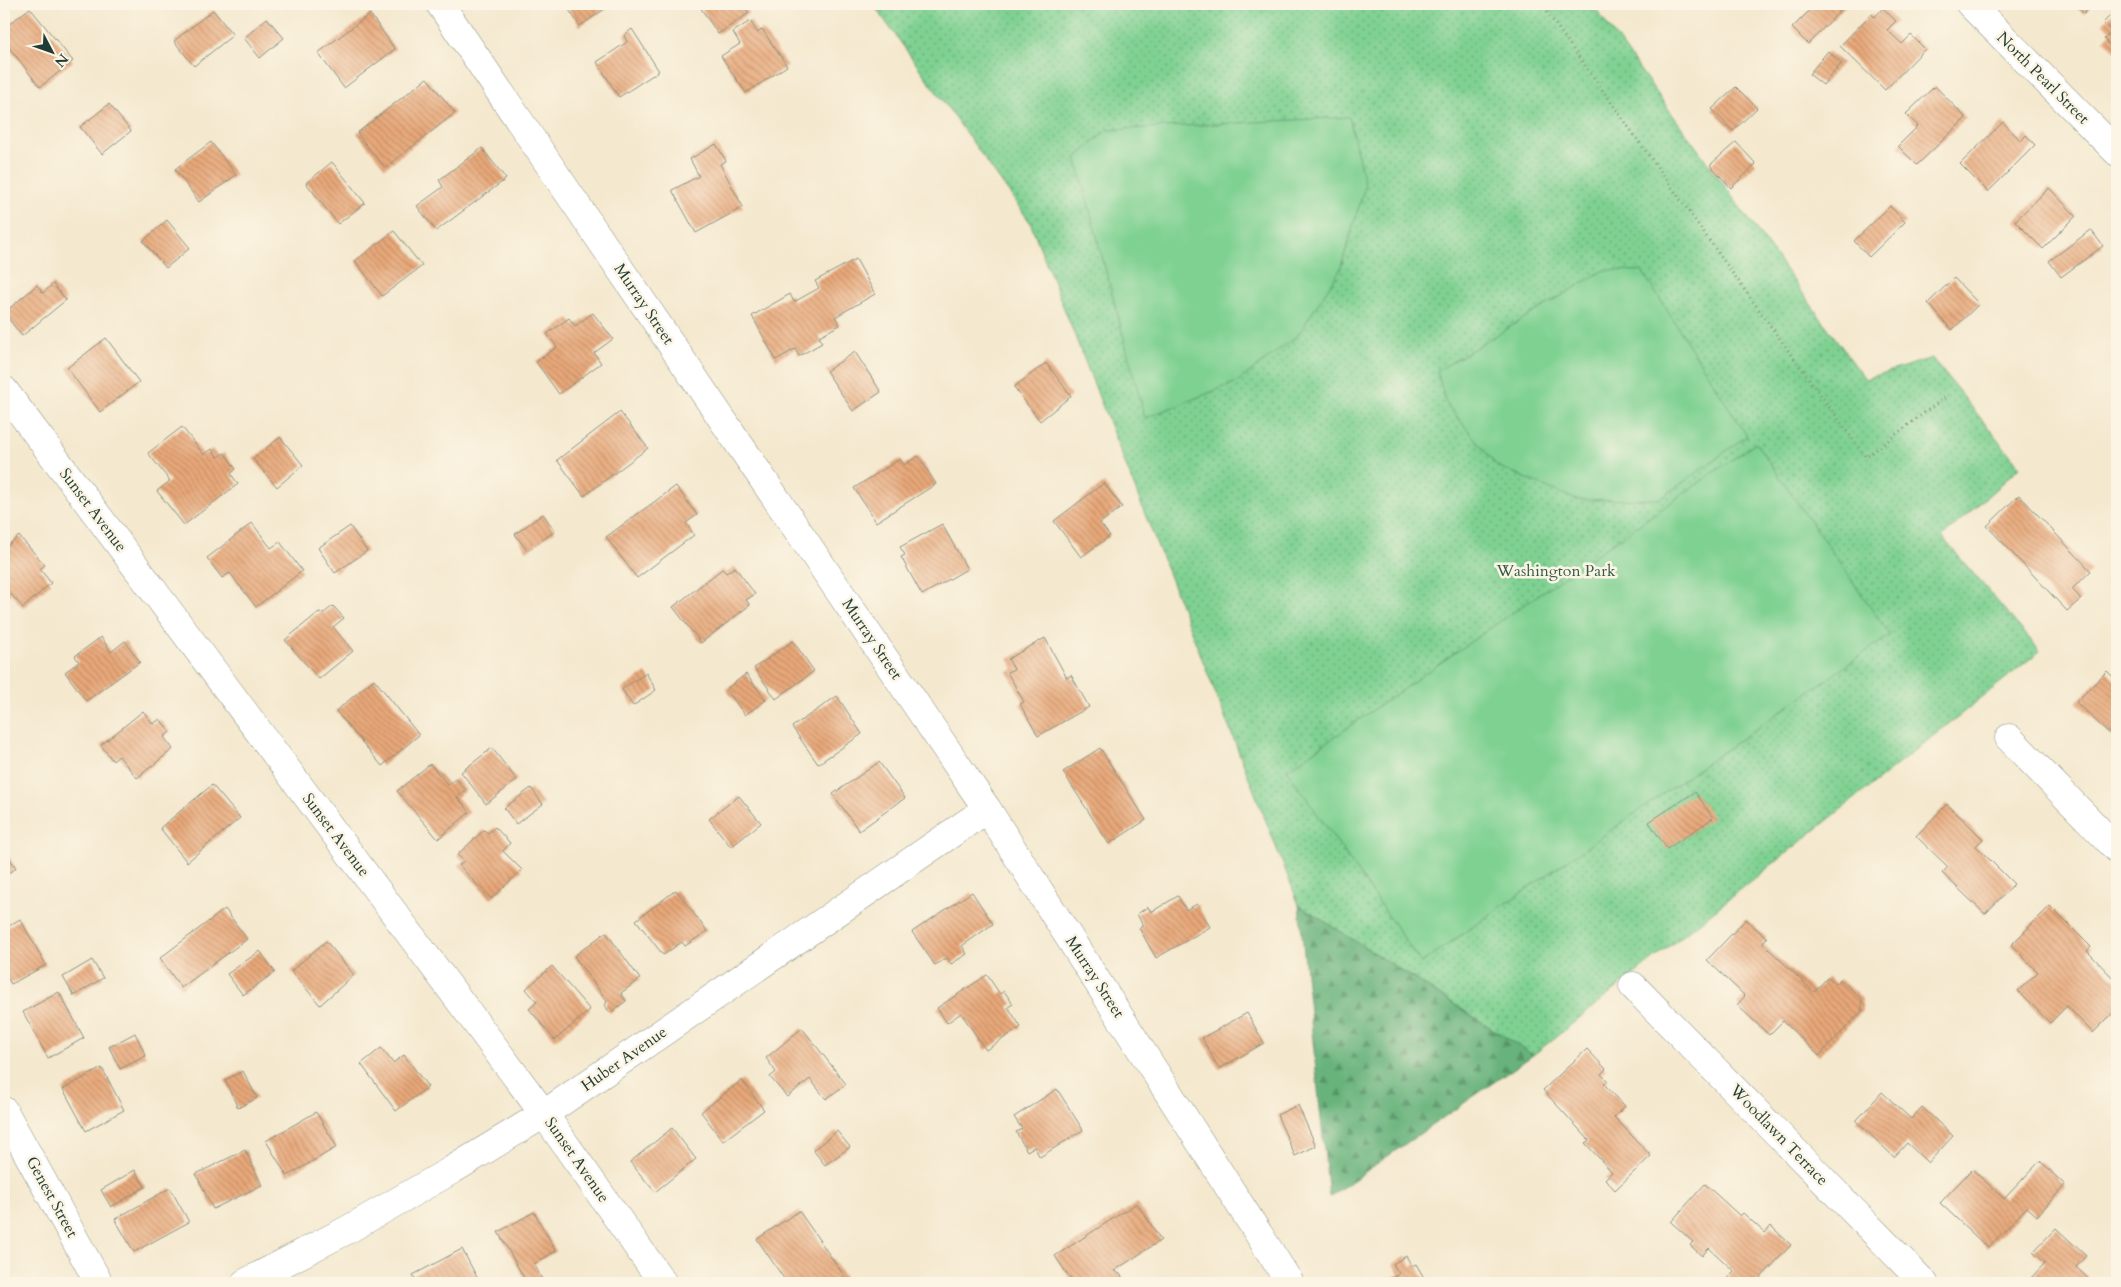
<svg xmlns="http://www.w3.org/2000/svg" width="2121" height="1287" font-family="Cardo,serif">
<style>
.grass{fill:url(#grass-dots);stroke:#4f8763}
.forest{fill:url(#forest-firs);stroke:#437858}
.garden{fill:#7fd192;stroke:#4f8763}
.building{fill:url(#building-back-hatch)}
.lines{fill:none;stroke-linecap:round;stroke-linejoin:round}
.minor-casing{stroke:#8a9281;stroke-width:29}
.path{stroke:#8a9281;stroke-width:3;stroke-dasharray:1 4;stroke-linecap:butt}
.minor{stroke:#fff;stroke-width:28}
.labels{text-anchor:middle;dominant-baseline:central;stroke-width:5;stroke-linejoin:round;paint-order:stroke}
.street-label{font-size:16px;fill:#1f3d34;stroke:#fcf5e5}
.park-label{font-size:16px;fill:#325b47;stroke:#fcf5e5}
</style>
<defs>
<pattern id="grass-dots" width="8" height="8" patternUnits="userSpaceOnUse" patternTransform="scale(1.25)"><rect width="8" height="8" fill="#7fd192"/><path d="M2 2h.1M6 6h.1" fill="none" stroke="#67ab78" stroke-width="1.8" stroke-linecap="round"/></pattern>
<pattern id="forest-firs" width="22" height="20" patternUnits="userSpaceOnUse" patternTransform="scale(1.25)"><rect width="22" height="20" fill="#67b37c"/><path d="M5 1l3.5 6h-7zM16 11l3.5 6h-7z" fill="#549366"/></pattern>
<pattern id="building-back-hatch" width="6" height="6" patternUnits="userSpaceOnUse" patternTransform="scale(1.25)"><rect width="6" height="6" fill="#e9a879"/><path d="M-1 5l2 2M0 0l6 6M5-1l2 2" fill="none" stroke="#bc8a64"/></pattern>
</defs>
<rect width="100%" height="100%" fill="#fcf5e5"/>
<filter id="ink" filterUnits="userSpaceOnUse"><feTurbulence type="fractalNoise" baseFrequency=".02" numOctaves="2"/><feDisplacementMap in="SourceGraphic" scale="10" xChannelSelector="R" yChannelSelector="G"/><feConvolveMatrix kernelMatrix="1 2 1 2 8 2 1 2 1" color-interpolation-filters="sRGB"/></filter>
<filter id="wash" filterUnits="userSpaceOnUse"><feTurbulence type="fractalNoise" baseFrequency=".0096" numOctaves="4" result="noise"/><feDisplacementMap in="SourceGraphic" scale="20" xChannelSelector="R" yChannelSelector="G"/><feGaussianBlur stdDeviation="1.12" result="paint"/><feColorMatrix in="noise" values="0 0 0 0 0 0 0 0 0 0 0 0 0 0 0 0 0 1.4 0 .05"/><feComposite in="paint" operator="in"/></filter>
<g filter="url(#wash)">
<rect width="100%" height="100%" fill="#f4e8ce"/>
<!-- grass -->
<path class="grass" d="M873 4H1592L1865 379 1932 358 2020 467 1942 537 2040 651 1533 1055 1299 905 1030 222Z"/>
<!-- forest -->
<path class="forest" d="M1299 905 1533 1055 1329 1197Z"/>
<!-- garden -->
<g class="garden">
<path d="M1349 117 1365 186 1340 270 1297 336 1237 382 1145 418 1076 158 1107 130Z"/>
<path d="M1604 270 1642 271 1747 436 1660 499 1577 500 1497 466 1446 403 1437 371Z"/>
<path d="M1756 443 1890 635 1421 963 1287 770Z"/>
</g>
<g id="blocks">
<!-- building -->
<g class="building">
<path d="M565 4H612L580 26Z"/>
<path d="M698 4H742L749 13 718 34Z"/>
<path d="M1812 4H1847L1808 44 1792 28 1814 6Z"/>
<path d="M2074 4H2094L2084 14Z"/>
<path d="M30 8 73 61 40 87 4 41V28Z"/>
<path d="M1883 8 1896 21 1887 30 1902 44 1911 35 1925 49 1885 90 1840 46 1871 14 1875 17Z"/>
<path d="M2117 9V53L2104 39 2112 32 2103 23Z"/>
<path d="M213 10 233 35 194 66 174 41Z"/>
<path d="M370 14 395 49 344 88 318 53Z"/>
<path d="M267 18 284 38 260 58 244 38Z"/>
<path d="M750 21 758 33 762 29 787 66 746 93 721 56 740 44 733 32Z"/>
<path d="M632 29 659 71 619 97 597 62 627 42 624 35Z"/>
<path d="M1828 51 1842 63 1823 85 1809 74Z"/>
<path d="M427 78 455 113 385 168 357 133Z"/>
<path d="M1935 86 1966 118 1917 165 1898 146 1918 126 1906 114Z"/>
<path d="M1736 87 1757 108 1733 131 1712 109Z"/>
<path d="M109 104 131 131 102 154 80 127Z"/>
<path d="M2003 122 2021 141 2026 135 2035 145 1988 192 1960 164Z"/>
<path d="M211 142 236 175 199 202 175 169Z"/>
<path d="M1736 142 1756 164 1731 188 1710 165Z"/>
<path d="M716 144 726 161 720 164 743 207 696 233 672 190 699 176 690 159Z"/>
<path d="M482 148 506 179 436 231 417 206 443 187 439 180Z"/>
<path d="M332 162 365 203 338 224 306 183Z"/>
<path d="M2049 188 2076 216 2043 249 2015 221Z"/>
<path d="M1890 206 1905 222 1869 257 1854 241Z"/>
<path d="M167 220 190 248 166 268 143 241Z"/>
<path d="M2091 230 2103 246 2061 277 2049 261Z"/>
<path d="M394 231 422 266 382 296 355 261Z"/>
<path d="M856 259 875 294 835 317 840 325 819 336 822 343 799 356 795 349 776 360 752 316 790 294 794 302 819 288 815 281Z"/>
<path d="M1954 278 1979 304 1952 330 1928 303Z"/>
<path d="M53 284 66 300 22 336 4 313 37 285 43 293Z"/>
<path d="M593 313 613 339 594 353 601 363 559 394 536 362 557 347 547 334 569 318 575 326Z"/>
<path d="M106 338 139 382 100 412 67 368Z"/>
<path d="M855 352 881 392 853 411 826 371Z"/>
<path d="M1046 363 1071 396 1040 421 1014 387Z"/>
<path d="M620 412 648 448 584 496 557 460Z"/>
<path d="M182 427 204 455 212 449 218 457 224 453 236 469 231 474 238 484 184 525 157 491 170 481 148 453Z"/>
<path d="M280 437 303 465 277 487 253 459Z"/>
<path d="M918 456 936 484 876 522 854 488 900 459 904 465Z"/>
<path d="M1104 483 1122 507 1100 523 1110 536 1081 557 1054 521Z"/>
<path d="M676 486 697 515 686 523 694 535 637 578 606 537Z"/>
<path d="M2019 495 2091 571 2072 589 2081 599 2067 611 1987 526Z"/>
<path d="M543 514 555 531 527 551 515 534Z"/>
<path d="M252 523 271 548 280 542 302 571 256 607 230 573 222 578 207 558Z"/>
<path d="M942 524 967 569 922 595 901 557 905 555 900 547Z"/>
<path d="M350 526 367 551 335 573 318 548Z"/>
<path d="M19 536 45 565 40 569 51 583 23 608 10 593 4 599V549Z"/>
<path d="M735 567 755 594 746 600 750 605 701 643 673 607 722 569 726 573Z"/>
<path d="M333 606 344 618 333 627 353 651 319 679 285 640 319 612 324 613Z"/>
<path d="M101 637 111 652 125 641 140 662 86 701 65 672 79 662 75 656Z"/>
<path d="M1045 638 1067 678 1071 675 1089 707 1038 736 1020 704 1024 702 1007 672 1014 669 1008 659Z"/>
<path d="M793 641 814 671 776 699 754 668Z"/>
<path d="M2107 671 2117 681V741L2076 702Z"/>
<path d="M646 673 656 690 633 706 622 689Z"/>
<path d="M746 674 766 700 745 715 726 689Z"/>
<path d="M374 679 419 735 382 766 336 711Z"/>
<path d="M837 696 862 734 818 764 792 727Z"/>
<path d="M143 711 153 724 160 719 170 732 164 737 173 749 137 778 119 756 113 761 101 745Z"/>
<path d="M492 748 517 780 486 804 461 772Z"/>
<path d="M1100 748 1146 820 1109 844 1063 772Z"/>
<path d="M879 762 905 798 859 831 833 794Z"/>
<path d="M430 764 448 785 456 778 466 790 457 797 470 812 438 839 397 791Z"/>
<path d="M212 785 240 818 187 862 160 828Z"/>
<path d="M531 788 543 804 516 824 504 808Z"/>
<path d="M1695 792 1713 818 1667 849 1649 822Z"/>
<path d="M739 796 761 823 731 847 709 819Z"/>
<path d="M1947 804 1983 839 1976 846 2014 884 1985 914 1942 873 1948 867 1916 836Z"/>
<path d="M495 827 510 843 503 851 522 870 491 899 459 865 464 861 457 855 484 830 488 833Z"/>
<path d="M4 849 16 868 4 876Z"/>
<path d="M676 890 707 931 685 946 682 942 663 955 636 920Z"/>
<path d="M972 892 993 924 962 946 967 954 951 964 947 958 935 965 912 932Z"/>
<path d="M1178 896 1186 910 1197 904 1210 927 1156 958 1139 928 1143 926 1137 914 1148 907 1151 912Z"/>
<path d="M2050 906 2091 947 2087 951 2117 982V1009L2093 1033 2067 1006 2050 1023 2018 991 2038 972 2011 945Z"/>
<path d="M225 909 247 939 181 988 160 958Z"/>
<path d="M20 919 46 965 11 984 4 972V929Z"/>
<path d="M1746 919 1767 938 1762 943 1814 992 1828 977 1835 984 1840 979 1862 999V1011L1819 1056 1783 1021 1769 1035 1737 1005 1745 996 1707 960Z"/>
<path d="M606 932 640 979 621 993 626 1001 610 1013 605 1006 607 1001 574 956Z"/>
<path d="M326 941 354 975 320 1005 291 971Z"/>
<path d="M260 951 275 972 243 995 227 974Z"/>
<path d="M92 960 103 978 74 996 63 977Z"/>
<path d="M552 966 590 1010 555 1040 529 1009 537 1002 526 989Z"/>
<path d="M987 975 1000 994 1004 991 1013 1004 1008 1007 1021 1027 986 1050 961 1013 947 1023 937 1008Z"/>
<path d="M59 992 84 1038 48 1058 23 1012Z"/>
<path d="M1247 1013 1264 1043 1219 1069 1202 1038Z"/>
<path d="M802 1028 846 1084 826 1099 810 1079 787 1097 770 1077 776 1072 766 1058Z"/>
<path d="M135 1033 146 1056 120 1069 109 1047Z"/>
<path d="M381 1048 393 1063 404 1055 428 1087 396 1111 361 1064Z"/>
<path d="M1587 1049 1606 1069 1601 1074 1608 1081 1604 1084 1625 1106 1614 1117 1651 1156 1615 1190 1605 1179 1612 1172 1585 1143 1589 1140 1543 1090Z"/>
<path d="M102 1068 124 1110 86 1131 63 1089Z"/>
<path d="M243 1071 257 1098 238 1108 225 1080Z"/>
<path d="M742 1080 764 1110 723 1141 701 1112Z"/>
<path d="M1057 1089 1083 1130 1040 1157 1034 1147 1027 1151 1016 1132 1022 1129 1014 1117Z"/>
<path d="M1882 1092 1911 1119 1922 1107 1953 1136 1928 1163 1907 1143 1894 1157 1856 1121Z"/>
<path d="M1298 1105 1316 1146 1295 1156 1277 1115Z"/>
<path d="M316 1112 337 1147 287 1176 266 1141Z"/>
<path d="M672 1128 696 1159 655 1192 630 1162Z"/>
<path d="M837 1131 850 1147 825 1165 813 1150Z"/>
<path d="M245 1150 262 1185 213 1209 196 1174Z"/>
<path d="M2040 1161 2065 1185 2037 1216 2027 1207 1988 1248 1940 1203 1972 1169 2004 1199Z"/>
<path d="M135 1170 145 1187 111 1207 101 1190Z"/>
<path d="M1705 1184 1740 1216 1743 1213 1765 1233 1771 1226 1791 1245 1756 1283H1723L1734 1271 1709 1248 1702 1256 1690 1245 1693 1242 1671 1222Z"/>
<path d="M170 1188 189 1222 134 1252 115 1219Z"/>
<path d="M1137 1203 1161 1240 1114 1271 1120 1274 1126 1283H1104L1101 1279 1095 1283H1073L1055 1256Z"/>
<path d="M799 1211 849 1283H787L757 1239Z"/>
<path d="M534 1212 556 1251 534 1264 543 1281 539 1283H527L498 1232Z"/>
<path d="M2056 1228 2086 1256 2076 1267 2093 1283H2030L2028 1281 2045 1263 2033 1252Z"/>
<path d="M462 1249 480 1283H417L413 1275Z"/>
<path d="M1406 1256 1412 1266 1416 1264 1427 1283H1383L1399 1274 1393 1264Z"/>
</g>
</g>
</g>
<g filter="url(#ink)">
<use href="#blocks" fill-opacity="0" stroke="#8a9281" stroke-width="1"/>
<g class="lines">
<!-- minor casing -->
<g class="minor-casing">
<g id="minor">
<path d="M440 4 987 809 1290 1283"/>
<path d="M1970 4 2117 152"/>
<path d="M4 390 544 1114 663 1283"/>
<path d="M2009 738 2117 849"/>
<path d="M1633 986 1924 1283"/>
<path d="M4 1111 99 1283"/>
<path d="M245 1283 349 1229 452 1170 544 1114 987 809"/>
</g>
</g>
<!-- path -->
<path class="path" d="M1541 4 1766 320 1866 457 1948 395"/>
<!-- minor -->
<use href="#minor" class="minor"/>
</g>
</g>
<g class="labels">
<!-- street labels -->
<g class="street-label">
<text transform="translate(2043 78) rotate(45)">North Pearl Street</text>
<text transform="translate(644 304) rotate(56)">Murray Street</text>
<text transform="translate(93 510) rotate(53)">Sunset Avenue</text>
<text transform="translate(872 639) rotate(56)">Murray Street</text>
<text transform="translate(336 835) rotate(53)">Sunset Avenue</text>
<text transform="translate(1095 977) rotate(57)">Murray Street</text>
<text transform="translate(624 1059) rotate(-35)">Huber Avenue</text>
<text transform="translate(1779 1135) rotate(46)">Woodlawn Terrace</text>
<text transform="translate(577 1160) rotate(55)">Sunset Avenue</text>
<text transform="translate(52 1197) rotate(61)">Genest Street</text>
</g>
<!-- park labels -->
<g class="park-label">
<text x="1556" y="571">Washington Park</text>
</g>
</g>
<!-- margin -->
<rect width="2121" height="1287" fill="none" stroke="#fcf5e5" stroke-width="20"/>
<!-- north arrow -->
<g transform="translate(52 52) rotate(131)" stroke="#fcf5e5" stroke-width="4" paint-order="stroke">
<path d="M0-4L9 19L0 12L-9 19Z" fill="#1f3d34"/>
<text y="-8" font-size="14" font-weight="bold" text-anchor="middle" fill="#1f3d34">N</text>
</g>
</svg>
